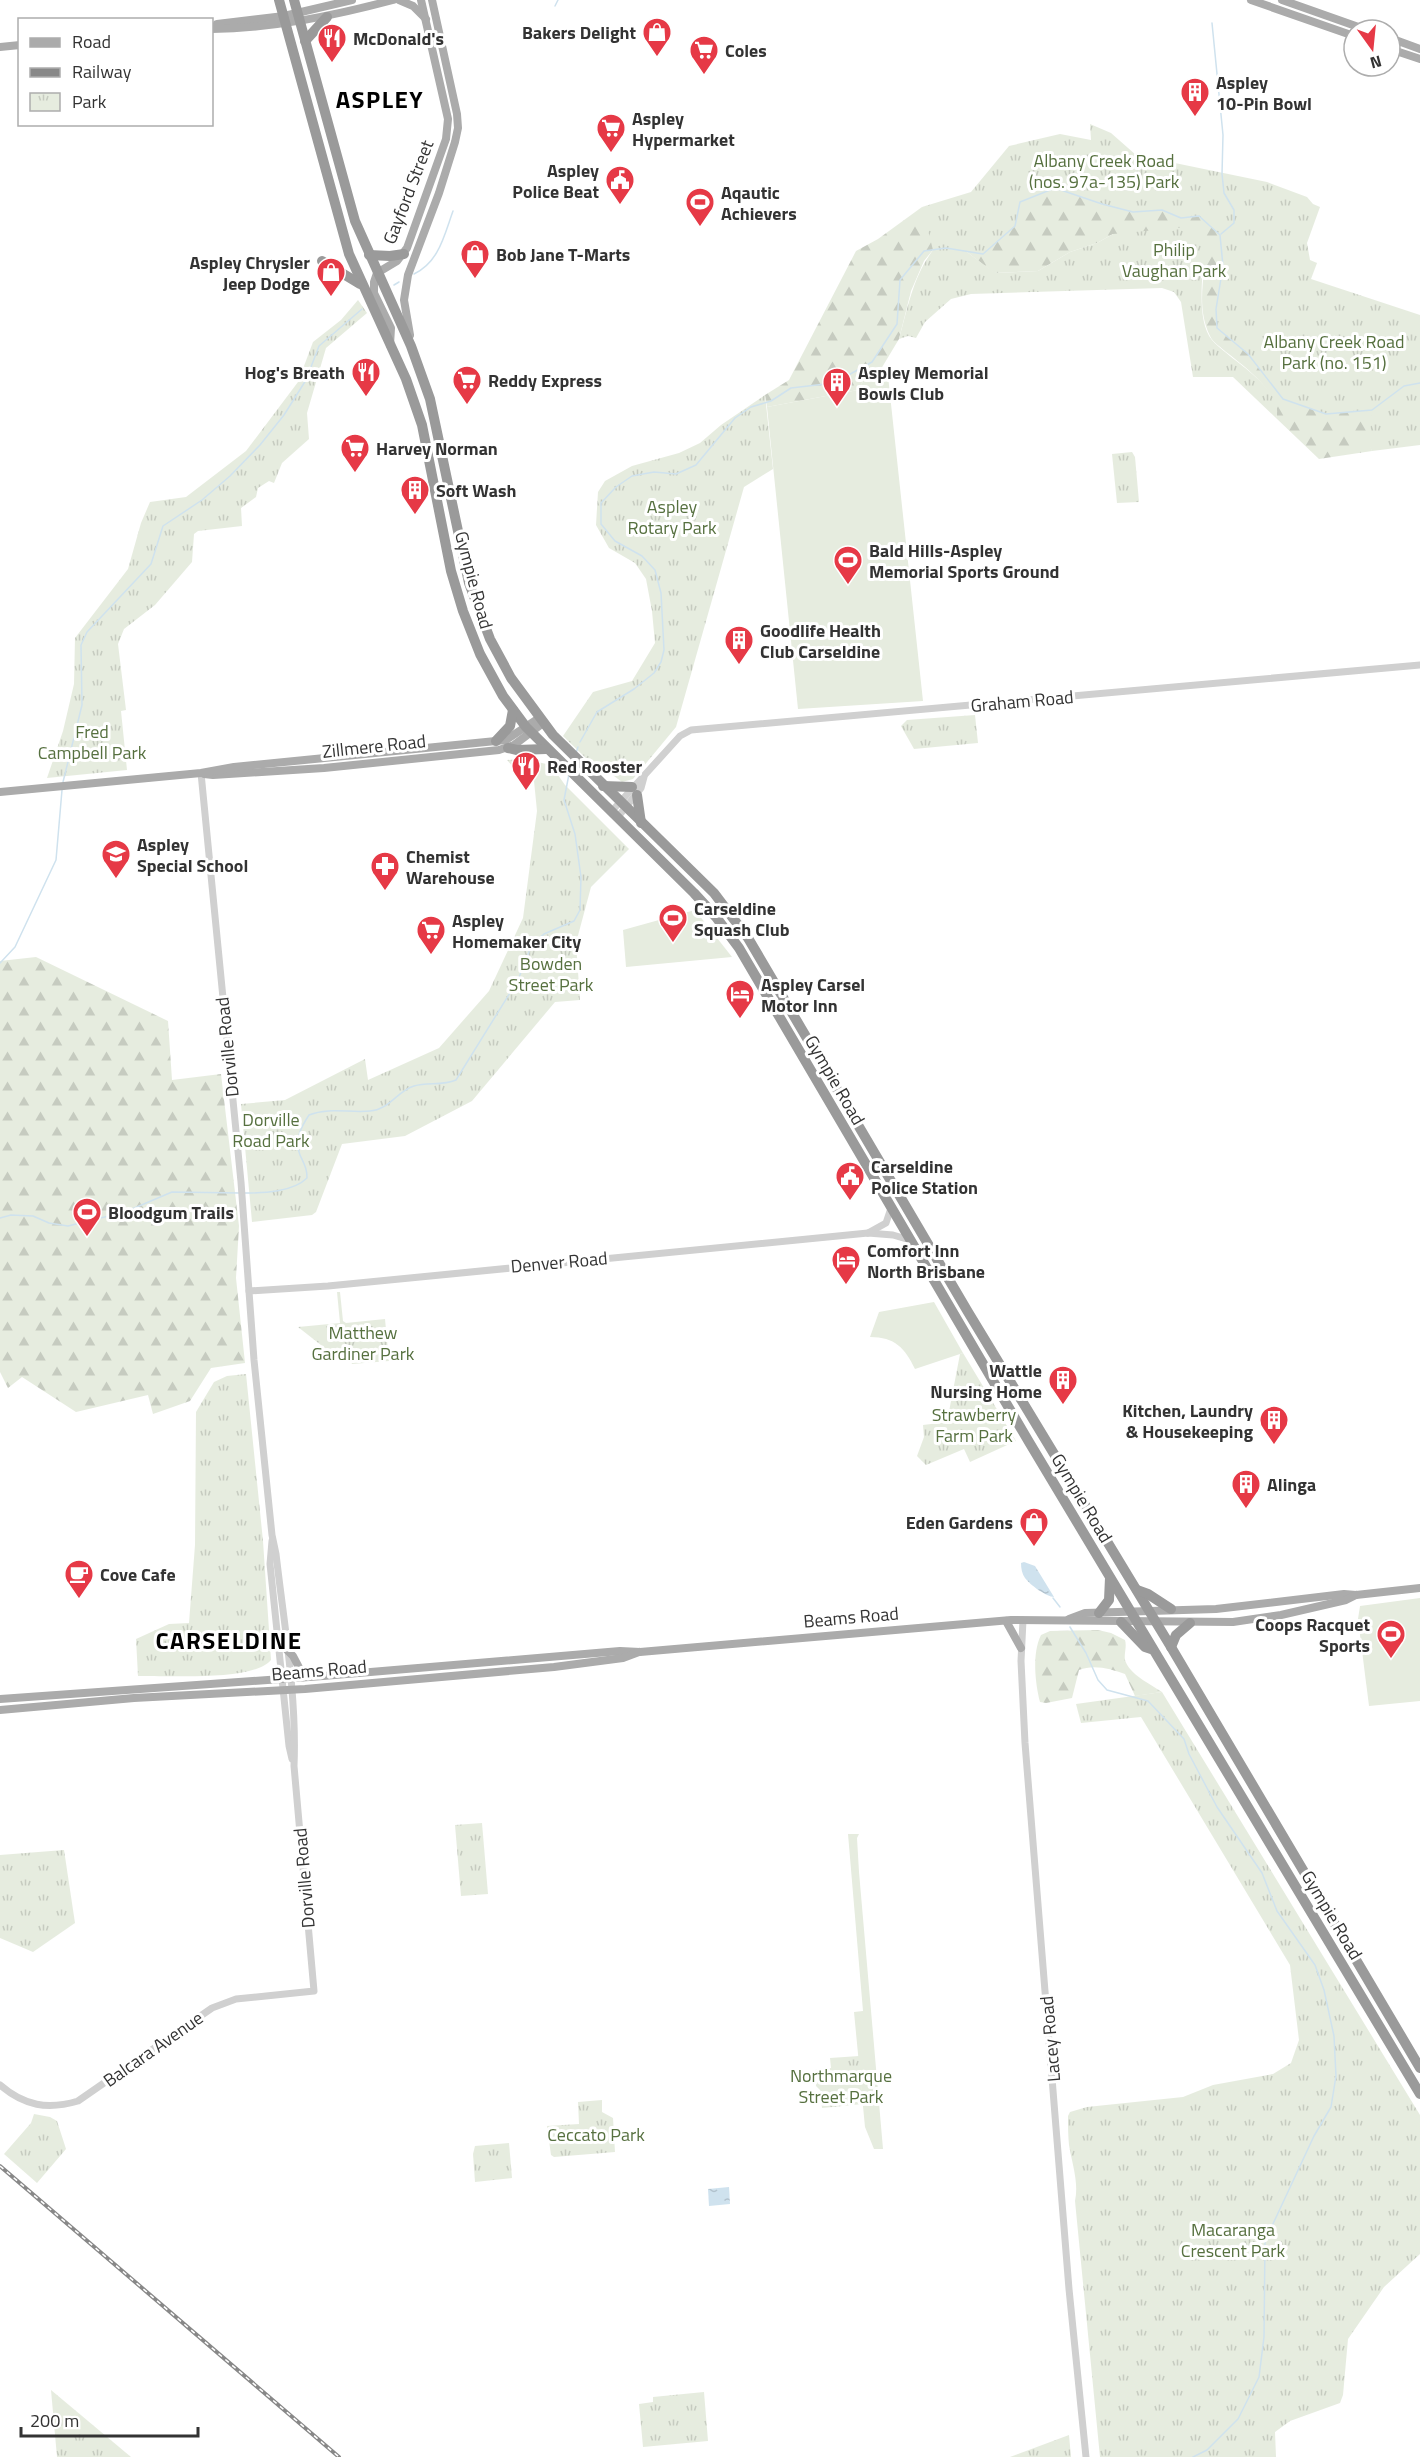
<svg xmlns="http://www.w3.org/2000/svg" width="1420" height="2457" font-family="'Titillium Web',sans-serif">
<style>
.green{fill:#e6ecdf}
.forest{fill:url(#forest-firs)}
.park{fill:url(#park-tufts)}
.water{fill:url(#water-ripples)}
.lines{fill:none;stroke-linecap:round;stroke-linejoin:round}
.stream{stroke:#cfe2ee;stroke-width:1.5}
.minor{stroke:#d0d0d0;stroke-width:7}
.major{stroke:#ababab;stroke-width:8}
.highway{stroke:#9a9a9a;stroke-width:10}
.rail-casing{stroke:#888;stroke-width:4}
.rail{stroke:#fff;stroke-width:1.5;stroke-dasharray:4.5;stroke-linecap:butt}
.labels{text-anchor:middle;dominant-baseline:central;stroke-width:6;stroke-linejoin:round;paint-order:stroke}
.poi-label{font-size:18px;font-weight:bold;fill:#333;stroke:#fff;text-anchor:start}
.park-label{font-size:18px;fill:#56703f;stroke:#fff}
.street-label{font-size:18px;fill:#333;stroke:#fff}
.district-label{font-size:24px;font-weight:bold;letter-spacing:1.5px;fill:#000;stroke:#fff}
</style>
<defs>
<pattern id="forest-firs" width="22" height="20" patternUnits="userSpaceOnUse" patternTransform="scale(1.5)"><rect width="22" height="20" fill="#e6ecdf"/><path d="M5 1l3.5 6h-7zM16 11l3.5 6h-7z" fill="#c6cbc0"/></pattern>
<pattern id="park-tufts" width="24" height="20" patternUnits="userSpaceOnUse" patternTransform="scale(1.5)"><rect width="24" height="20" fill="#e6ecdf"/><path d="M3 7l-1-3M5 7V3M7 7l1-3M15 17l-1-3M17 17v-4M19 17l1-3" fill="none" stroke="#c6cbc0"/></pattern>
<pattern id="water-ripples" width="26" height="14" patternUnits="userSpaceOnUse" patternTransform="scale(1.5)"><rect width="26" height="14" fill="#cfe2ee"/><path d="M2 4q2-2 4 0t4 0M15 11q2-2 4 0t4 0" fill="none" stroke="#b2c2cd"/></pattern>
</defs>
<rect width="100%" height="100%" fill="#fff"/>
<!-- green -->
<g class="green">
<path d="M878 374 888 376 923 701 798 709 767 407 858 390 866 376Z"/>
<path d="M695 910 732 957 626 967 623 930Z"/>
<path d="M934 1302 963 1353 915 1369C905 1348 895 1337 870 1337L879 1312Z"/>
<path d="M1420 1598V1701L1369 1706 1358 1619 1360 1606Z"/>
<path d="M848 1834H859L857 1838 859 1872 883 2149H874L865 2127 854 2012 863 2011Z"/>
</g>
<!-- forest -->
<g class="forest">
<path d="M1040 181 1219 209 1383 387 1370 445 1372 451 1319 459 1276 418C1283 395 1243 365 1226 352 1221 347 1213 343 1210 336 1199 313 1202 293 1204 269L1113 234 1097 243 1070 252 1038 271 994 273 958 245 940 241 924 261 911 291 899 339 878 374 866 376 858 390 767 407 765 395 789 380 856 251 878 239 922 207 939 216Z"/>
<path d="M36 957 168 1021 172 1080 221 1074 239 1226 236 1278 245 1363 211 1368 190 1401 153 1414 148 1395 76 1412 22 1377 8 1388 0 1372V961Z"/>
<path d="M1098 1630 1111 1633 1125 1640C1127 1647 1124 1653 1125 1660 1129 1674 1150 1684 1162 1692L1135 1696 1125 1674C1111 1669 1094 1664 1079 1670L1072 1698 1046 1703 1040 1702C1035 1682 1032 1653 1041 1635L1050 1631Z"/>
</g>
<!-- park -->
<g class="park">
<path d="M1090 124 1111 133 1136 155 1267 182 1307 197 1313 204 1320 207 1307 243 1310 260 1317 263 1311 279 1420 315V445L1372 451 1369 445 1372 410 1326 414 1283 399 1248 354 1217 328 1216 309 1223 266 1220 235 1199 216 1181 218 1162 210 1133 212 1102 204 1055 188 1020 202 1015 226 983 254 967 252 995 273 1038 271 1070 252 1097 243 1113 234 1189 227 1204 245C1204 271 1195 319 1212 340 1228 359 1286 389 1276 418L1233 377H1193L1181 302 1174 292 1162 288 971 294 951 299 925 322 916 338 908 336 899 339C908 307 913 277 933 250L922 207 971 192 1009 146 1060 134 1091 140Z"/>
<path d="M358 300 367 313 326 348 307 413 309 439 282 463 274 483 269 481 258 488 256 497 241 508 242 526 198 531 194 534 192 562 155 605 124 629 118 644 126 710 121 711 127 770 47 778 63 731 74 684 75 638 128 569 141 523 150 502 186 497 246 451 298 382 313 342 341 320Z"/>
<path d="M765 395 773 469 744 487 676 727 633 779 622 782 598 764 591 763 563 736 593 692 632 681 655 643 652 611 646 579 635 563 609 548 596 525 598 492 605 481 632 466 679 453 700 443 721 425Z"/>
<path d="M1132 452 1135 457 1139 502 1117 503 1112 454Z"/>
<path d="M975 715 978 743 914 749 901 726 907 720Z"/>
<path d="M524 759 551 765 565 785 629 849 591 887 576 943 580 1000 555 1002 472 1101 405 1136 342 1144 316 1212 312 1215 252 1222 241 1104 285 1100 365 1059 368 1080 439 1048 489 991 523 918 537 811 534 781 515 769 507 760Z"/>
<path d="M337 1292H340L343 1321 346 1323 385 1319 389 1361 352 1364 350 1359 343 1358 340 1360 298 1327 340 1323Z"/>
<path d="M963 1353 1016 1441 970 1462 964 1449 926 1465 917 1456 924 1437 923 1425 947 1422 960 1354Z"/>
<path d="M246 1374 263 1541 271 1660C253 1682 168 1675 138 1676L136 1639 169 1624 189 1623 195 1545 196 1412 214 1382 227 1376Z"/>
<path d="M1162 1692 1420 2115V2254L1384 2287 1348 2339 1343 2395 1340 2403 1290 2421 1275 2432 1276 2457H1100L1075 2201C1079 2182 1072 2164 1069 2145 1068 2135 1068 2125 1068 2116L1070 2112 1087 2107 1183 2097 1213 2085 1273 2074 1291 2063 1299 2040 1290 1965 1141 1717 1081 1723 1076 1704Z"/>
<path d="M482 1823 488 1894 461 1896 455 1825Z"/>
<path d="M64 1850 75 1923 33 1952 0 1938V1855Z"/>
<path d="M859 2056 863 2104 822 2108 820 2090 816 2086 815 2070 831 2068 830 2058Z"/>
<path d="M602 2100V2112L613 2118 615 2152 554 2157 551 2155 547 2126 579 2124 578 2102Z"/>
<path d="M34 2114 50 2117 57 2121 66 2149 37 2183 4 2154 31 2123Z"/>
<path d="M509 2143 512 2178 475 2182 473 2154 475 2146Z"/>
<path d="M51 2390 131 2457H57Z"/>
<path d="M704 2392 708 2441 643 2447 639 2404 653 2402V2397Z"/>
<path d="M1069 2435 1071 2457H1010Z"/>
</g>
<!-- water -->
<g class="water">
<path d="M1024 1562 1035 1566 1054 1597C1047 1597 1030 1585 1025 1578 1022 1574 1021 1568 1021 1563Z"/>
<path d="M729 2187 730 2204 709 2206 708 2189Z"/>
</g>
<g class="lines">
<!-- stream -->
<g class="stream">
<path d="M555 6 558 0"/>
<path d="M1212 23 1223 135 1222 174 1224 193 1234 210V223L1221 234"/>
<path d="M414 274C439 262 444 236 453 211"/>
<path d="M394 285 399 282"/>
<path d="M580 742 597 712 634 689 654 673 661 662 664 650 661 593 655 570 642 556 615 541 601 524V503L616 487 632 476 654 472 676 474 696 465 735 418 751 407 771 401 791 388 834 383 872 362 897 324 900 280 924 251 946 248 983 254 1015 226 1020 202 1055 188 1102 204 1133 212 1162 210 1181 218 1199 216 1220 235 1223 266 1216 309 1217 328 1248 354 1283 399 1326 414 1372 410 1404 386 1420 383"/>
<path d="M576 753 578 747"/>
<path d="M63 782 82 705 81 645 87 632 151 564 163 526 202 500 230 476 260 445 284 415 306 380 319 346 362 309"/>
<path d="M0 963 15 947 56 860 62 790"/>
<path d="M245 1193C264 1193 293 1192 307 1178 307 1168 304 1164 300 1155 294 1141 301 1127 309 1115 329 1107 349 1113 370 1111 389 1110 397 1091 414 1086 428 1082 442 1086 456 1080L518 980 532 944 544 934 574 921 580 910 581 877 575 834 564 800 569 774"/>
<path d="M0 1218 11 1215 33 1216 49 1223 68 1226 125 1212 172 1192 240 1193"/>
<path d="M1053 1598 1060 1607"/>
<path d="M1070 1627 1086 1653 1098 1680 1107 1690 1148 1701 1184 1739 1189 1754 1217 1807 1262 1873 1277 1911 1315 1965 1324 1990 1334 2036 1336 2076 1331 2107 1314 2136 1265 2241 1264 2337 1259 2377 1238 2419 1207 2450 1193 2457"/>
</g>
<!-- minor -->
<g class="minor">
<path d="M611 812 680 736 691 730 1420 665"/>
<path d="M617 818 641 788 644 777"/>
<path d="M868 1233 886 1223 891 1208"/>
<path d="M249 1291 328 1286 868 1233 893 1235 910 1240"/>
<path d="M272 1541 270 1564 289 1746 292 1759"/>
<path d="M1023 1620 1021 1661 1025 1743 1069 2289 1086 2457"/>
<path d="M0 2085C24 2106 48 2110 78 2101L212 2008 236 1999 314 1991 294 1766C297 1696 284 1624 276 1554L272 1535 254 1360 241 1182 201 773"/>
</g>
<!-- major -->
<g class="major">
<path d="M399 0 413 6 426 19"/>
<path d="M1251 0 1354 36"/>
<path d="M1282 0 1367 30"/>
<path d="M217 24 284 16 352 0"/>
<path d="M212 29C274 28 333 16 393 0"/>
<path d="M1390 38 1420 49"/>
<path d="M0 47 20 45"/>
<path d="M1390 49 1420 59"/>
<path d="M410 335 404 300 408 275 439 193 455 142 458 128 457 114 432 0"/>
<path d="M390 345 391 328 374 293V282L377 273 397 261 407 248 446 139 448 119 421 0"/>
<path d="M204 774 213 775 324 768 499 750 514 745 543 723"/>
<path d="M0 792 201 773 234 767 506 740 539 718"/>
<path d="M1069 1619 1085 1613 1216 1609 1344 1594 1356 1595 1420 1588"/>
<path d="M1006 1621 1021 1648"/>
<path d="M286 1649 293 1656 304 1677"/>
<path d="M0 1699 323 1676 620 1651 640 1652 1011 1620 1233 1622 1281 1615 1346 1600 1356 1595"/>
<path d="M0 1710 134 1698 305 1689 554 1667 623 1658 639 1652"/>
</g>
<!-- highway -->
<g class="highway">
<path d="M279 0 349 254 406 379 422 425 451 571 463 611 480 654 503 696 526 727 694 893 716 917 739 948 1029 1442 1420 2094"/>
<path d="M294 0 355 221 411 346 430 399 469 583 490 639 511 678 553 735 714 893 748 938 968 1312 1171 1647 1420 2068"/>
<path d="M305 41 327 17"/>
<path d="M369 255 390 256 404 254"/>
<path d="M322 261 360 284"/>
<path d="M496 741 510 726 513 710"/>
<path d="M508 748 517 750 546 749"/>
<path d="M603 786 632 787"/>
<path d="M637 795 641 823"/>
<path d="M1137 1590 1148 1594 1171 1609"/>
<path d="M1099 1613 1109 1600 1110 1578"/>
<path d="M1121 1622 1145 1647 1151 1649"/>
<path d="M1171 1647 1176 1635 1190 1623"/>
</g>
<!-- rail casing -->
<g class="rail-casing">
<path id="rail" d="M0 2166 339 2457"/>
</g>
<!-- rail -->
<use href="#rail" class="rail"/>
</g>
<!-- icons -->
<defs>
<g id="shop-pin" transform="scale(1.5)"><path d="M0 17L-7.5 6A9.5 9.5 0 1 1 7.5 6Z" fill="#e63946" stroke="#fff"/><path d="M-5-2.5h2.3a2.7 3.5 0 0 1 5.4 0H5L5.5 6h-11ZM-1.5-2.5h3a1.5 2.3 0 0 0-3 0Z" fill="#fff"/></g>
<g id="restaurant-pin" transform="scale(1.5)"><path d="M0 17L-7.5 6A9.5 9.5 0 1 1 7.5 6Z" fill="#e63946" stroke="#fff"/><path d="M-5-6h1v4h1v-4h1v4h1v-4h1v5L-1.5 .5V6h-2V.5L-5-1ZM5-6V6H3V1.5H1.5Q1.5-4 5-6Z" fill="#fff"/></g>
<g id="supermarket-pin" transform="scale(1.5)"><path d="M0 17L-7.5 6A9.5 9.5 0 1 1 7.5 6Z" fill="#e63946" stroke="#fff"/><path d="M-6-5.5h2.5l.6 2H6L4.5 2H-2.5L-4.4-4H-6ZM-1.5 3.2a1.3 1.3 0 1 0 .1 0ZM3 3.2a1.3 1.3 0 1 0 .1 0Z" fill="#fff"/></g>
<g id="building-pin" transform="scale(1.5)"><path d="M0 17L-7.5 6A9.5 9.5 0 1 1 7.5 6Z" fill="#e63946" stroke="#fff"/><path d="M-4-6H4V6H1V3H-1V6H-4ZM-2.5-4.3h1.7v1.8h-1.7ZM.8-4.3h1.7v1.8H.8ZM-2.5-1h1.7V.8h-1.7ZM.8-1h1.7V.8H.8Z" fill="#fff"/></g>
<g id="civic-pin" transform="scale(1.5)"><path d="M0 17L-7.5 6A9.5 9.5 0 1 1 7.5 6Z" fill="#e63946" stroke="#fff"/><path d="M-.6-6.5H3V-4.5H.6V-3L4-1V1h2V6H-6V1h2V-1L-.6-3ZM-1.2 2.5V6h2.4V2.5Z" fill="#fff"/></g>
<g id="stadium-pin" transform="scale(1.5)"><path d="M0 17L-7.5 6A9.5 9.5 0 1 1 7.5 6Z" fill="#e63946" stroke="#fff"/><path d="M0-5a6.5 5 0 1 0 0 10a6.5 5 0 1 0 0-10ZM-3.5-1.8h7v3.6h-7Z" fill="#fff"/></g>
<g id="school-pin" transform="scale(1.5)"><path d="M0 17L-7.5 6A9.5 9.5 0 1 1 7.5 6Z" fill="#e63946" stroke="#fff"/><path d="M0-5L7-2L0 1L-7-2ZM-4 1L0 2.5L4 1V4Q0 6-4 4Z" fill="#fff"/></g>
<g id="pharmacy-pin" transform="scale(1.5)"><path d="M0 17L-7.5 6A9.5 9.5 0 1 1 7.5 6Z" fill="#e63946" stroke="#fff"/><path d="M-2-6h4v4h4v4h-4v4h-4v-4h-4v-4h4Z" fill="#fff"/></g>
<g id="hotel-pin" transform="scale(1.5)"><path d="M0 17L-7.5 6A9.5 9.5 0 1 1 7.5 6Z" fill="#e63946" stroke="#fff"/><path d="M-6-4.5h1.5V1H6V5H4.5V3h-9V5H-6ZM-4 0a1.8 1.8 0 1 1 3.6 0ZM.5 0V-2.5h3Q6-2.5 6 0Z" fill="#fff"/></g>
<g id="cafe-pin" transform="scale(1.5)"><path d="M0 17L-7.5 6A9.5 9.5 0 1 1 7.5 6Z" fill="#e63946" stroke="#fff"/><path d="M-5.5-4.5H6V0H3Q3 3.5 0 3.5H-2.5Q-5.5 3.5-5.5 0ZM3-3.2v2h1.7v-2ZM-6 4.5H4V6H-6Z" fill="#fff"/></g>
</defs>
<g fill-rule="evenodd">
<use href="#shop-pin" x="657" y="32"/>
<use href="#restaurant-pin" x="332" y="38"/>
<use href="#supermarket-pin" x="704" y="50"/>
<use href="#building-pin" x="1195" y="92"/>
<use href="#supermarket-pin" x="611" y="128"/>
<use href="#civic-pin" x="620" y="180"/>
<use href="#stadium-pin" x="700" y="202"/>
<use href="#shop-pin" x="475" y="254"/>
<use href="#shop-pin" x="331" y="272"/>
<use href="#restaurant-pin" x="366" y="372"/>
<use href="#supermarket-pin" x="467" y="380"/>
<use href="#building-pin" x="837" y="382"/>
<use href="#supermarket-pin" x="355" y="448"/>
<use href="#building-pin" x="415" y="490"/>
<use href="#stadium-pin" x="848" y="560"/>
<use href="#building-pin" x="739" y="640"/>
<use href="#restaurant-pin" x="526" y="766"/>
<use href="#school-pin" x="116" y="854"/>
<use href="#pharmacy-pin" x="385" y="866"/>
<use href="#stadium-pin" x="673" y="918"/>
<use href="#supermarket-pin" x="431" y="930"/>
<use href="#hotel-pin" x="740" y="994"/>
<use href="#civic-pin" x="850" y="1176"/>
<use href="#stadium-pin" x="87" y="1212"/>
<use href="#hotel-pin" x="846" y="1260"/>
<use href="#building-pin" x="1063" y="1380"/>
<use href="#building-pin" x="1274" y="1420"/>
<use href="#building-pin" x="1246" y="1484"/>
<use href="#shop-pin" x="1034" y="1522"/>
<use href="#cafe-pin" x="79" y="1574"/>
<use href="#stadium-pin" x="1391" y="1634"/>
</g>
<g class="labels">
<!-- poi labels -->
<g class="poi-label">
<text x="636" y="32" text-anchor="end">Bakers Delight</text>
<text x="353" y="38">McDonald's</text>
<text x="725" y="50">Coles</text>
<text x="1216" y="82">Aspley<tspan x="1216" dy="21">10-Pin Bowl</tspan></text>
<text x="632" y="118">Aspley<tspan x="632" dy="21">Hypermarket</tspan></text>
<text x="599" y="170" text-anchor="end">Aspley<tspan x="599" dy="21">Police Beat</tspan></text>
<text x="721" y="192">Aqautic<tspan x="721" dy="21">Achievers</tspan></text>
<text x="496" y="254">Bob Jane T-Marts</text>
<text x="310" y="262" text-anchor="end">Aspley Chrysler<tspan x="310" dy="21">Jeep Dodge</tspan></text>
<text x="345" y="372" text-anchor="end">Hog's Breath</text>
<text x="858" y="372">Aspley Memorial<tspan x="858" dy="21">Bowls Club</tspan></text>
<text x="488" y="380">Reddy Express</text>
<text x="376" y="448">Harvey Norman</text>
<text x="436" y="490">Soft Wash</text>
<text x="869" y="550">Bald Hills-Aspley<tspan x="869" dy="21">Memorial Sports Ground</tspan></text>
<text x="760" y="630">Goodlife Health<tspan x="760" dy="21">Club Carseldine</tspan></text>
<text x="547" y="766">Red Rooster</text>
<text x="137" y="844">Aspley<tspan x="137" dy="21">Special School</tspan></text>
<text x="406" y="856">Chemist<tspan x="406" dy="21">Warehouse</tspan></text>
<text x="694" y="908">Carseldine<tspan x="694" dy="21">Squash Club</tspan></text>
<text x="452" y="920">Aspley<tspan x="452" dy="21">Homemaker City</tspan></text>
<text x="761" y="984">Aspley Carsel<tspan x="761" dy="21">Motor Inn</tspan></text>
<text x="871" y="1166">Carseldine<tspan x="871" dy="21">Police Station</tspan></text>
<text x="108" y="1212">Bloodgum Trails</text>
<text x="867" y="1250">Comfort Inn<tspan x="867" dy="21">North Brisbane</tspan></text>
<text x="1042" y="1370" text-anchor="end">Wattle<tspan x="1042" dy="21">Nursing Home</tspan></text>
<text x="1253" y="1410" text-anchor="end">Kitchen, Laundry<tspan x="1253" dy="21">&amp; Housekeeping</tspan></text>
<text x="1267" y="1484">Alinga</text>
<text x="1013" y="1522" text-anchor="end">Eden Gardens</text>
<text x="100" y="1574">Cove Cafe</text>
<text x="1370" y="1624" text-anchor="end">Coops Racquet<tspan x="1370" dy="21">Sports</tspan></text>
</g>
<!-- park labels -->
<g class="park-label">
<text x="1104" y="160">Albany Creek Road<tspan x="1104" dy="21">(nos. 97a-135) Park</tspan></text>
<text x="1174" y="249">Philip<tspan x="1174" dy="21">Vaughan Park</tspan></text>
<text x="1334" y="341">Albany Creek Road<tspan x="1334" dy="21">Park (no. 151)</tspan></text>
<text x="672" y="506">Aspley<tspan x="672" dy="21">Rotary Park</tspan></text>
<text x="92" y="731">Fred<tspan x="92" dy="21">Campbell Park</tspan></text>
<text x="551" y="963">Bowden<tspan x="551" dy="21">Street Park</tspan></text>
<text x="271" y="1119">Dorville<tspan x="271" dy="21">Road Park</tspan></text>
<text x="363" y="1332">Matthew<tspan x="363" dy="21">Gardiner Park</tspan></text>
<text x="974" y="1414">Strawberry<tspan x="974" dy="21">Farm Park</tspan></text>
<text x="841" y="2075">Northmarque<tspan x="841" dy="21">Street Park</tspan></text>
<text x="596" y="2134">Ceccato Park</text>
<text x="1233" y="2229">Macaranga<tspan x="1233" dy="21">Crescent Park</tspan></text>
</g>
<!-- street labels -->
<g class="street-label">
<text transform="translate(408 192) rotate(-69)">Gayford Street</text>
<text transform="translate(474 580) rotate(75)">Gympie Road</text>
<text transform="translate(1022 701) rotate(-5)">Graham Road</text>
<text transform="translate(374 746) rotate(-6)">Zillmere Road</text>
<text transform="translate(227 1047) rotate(-96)">Dorville Road</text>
<text transform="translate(835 1080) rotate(60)">Gympie Road</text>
<text transform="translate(559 1262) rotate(-5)">Denver Road</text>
<text transform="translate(1082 1498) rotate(59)">Gympie Road</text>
<text transform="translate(851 1617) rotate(-5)">Beams Road</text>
<text transform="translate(319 1670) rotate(-5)">Beams Road</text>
<text transform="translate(304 1878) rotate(-95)">Dorville Road</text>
<text transform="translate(1332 1915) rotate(59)">Gympie Road</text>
<text transform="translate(1050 2039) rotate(-95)">Lacey Road</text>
<text transform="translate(153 2049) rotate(-35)">Balcara Avenue</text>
</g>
<!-- district labels -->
<g class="district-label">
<text x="380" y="99">ASPLEY</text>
<text x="229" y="1640">CARSELDINE</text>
</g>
</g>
<!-- legend -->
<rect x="18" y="18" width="195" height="108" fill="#ffffff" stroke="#adadad" stroke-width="1.5"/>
<rect x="30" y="38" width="30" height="9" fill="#ababab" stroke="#adadad" stroke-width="1.5"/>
<text x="72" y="48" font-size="18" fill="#333333">Road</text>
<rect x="30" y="68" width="30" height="9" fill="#888888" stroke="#adadad" stroke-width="1.5"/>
<text x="72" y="78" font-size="18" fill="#333333">Railway</text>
<rect x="30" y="93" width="30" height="18" fill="url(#park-tufts)" stroke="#adadad" stroke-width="1.5"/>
<text x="72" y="108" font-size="18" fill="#333333">Park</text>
<!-- north arrow -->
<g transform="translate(1372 48) rotate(165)"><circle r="28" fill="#ffffff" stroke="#adadad" stroke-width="1.5"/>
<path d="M0-4.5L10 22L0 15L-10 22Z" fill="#e63946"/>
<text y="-9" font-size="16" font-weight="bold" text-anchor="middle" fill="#333333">N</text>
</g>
<!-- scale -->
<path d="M21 2427v9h177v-9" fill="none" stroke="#333333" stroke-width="3"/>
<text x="30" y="2427" font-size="18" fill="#333333" stroke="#ffffff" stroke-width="4.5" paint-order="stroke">200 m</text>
</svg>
